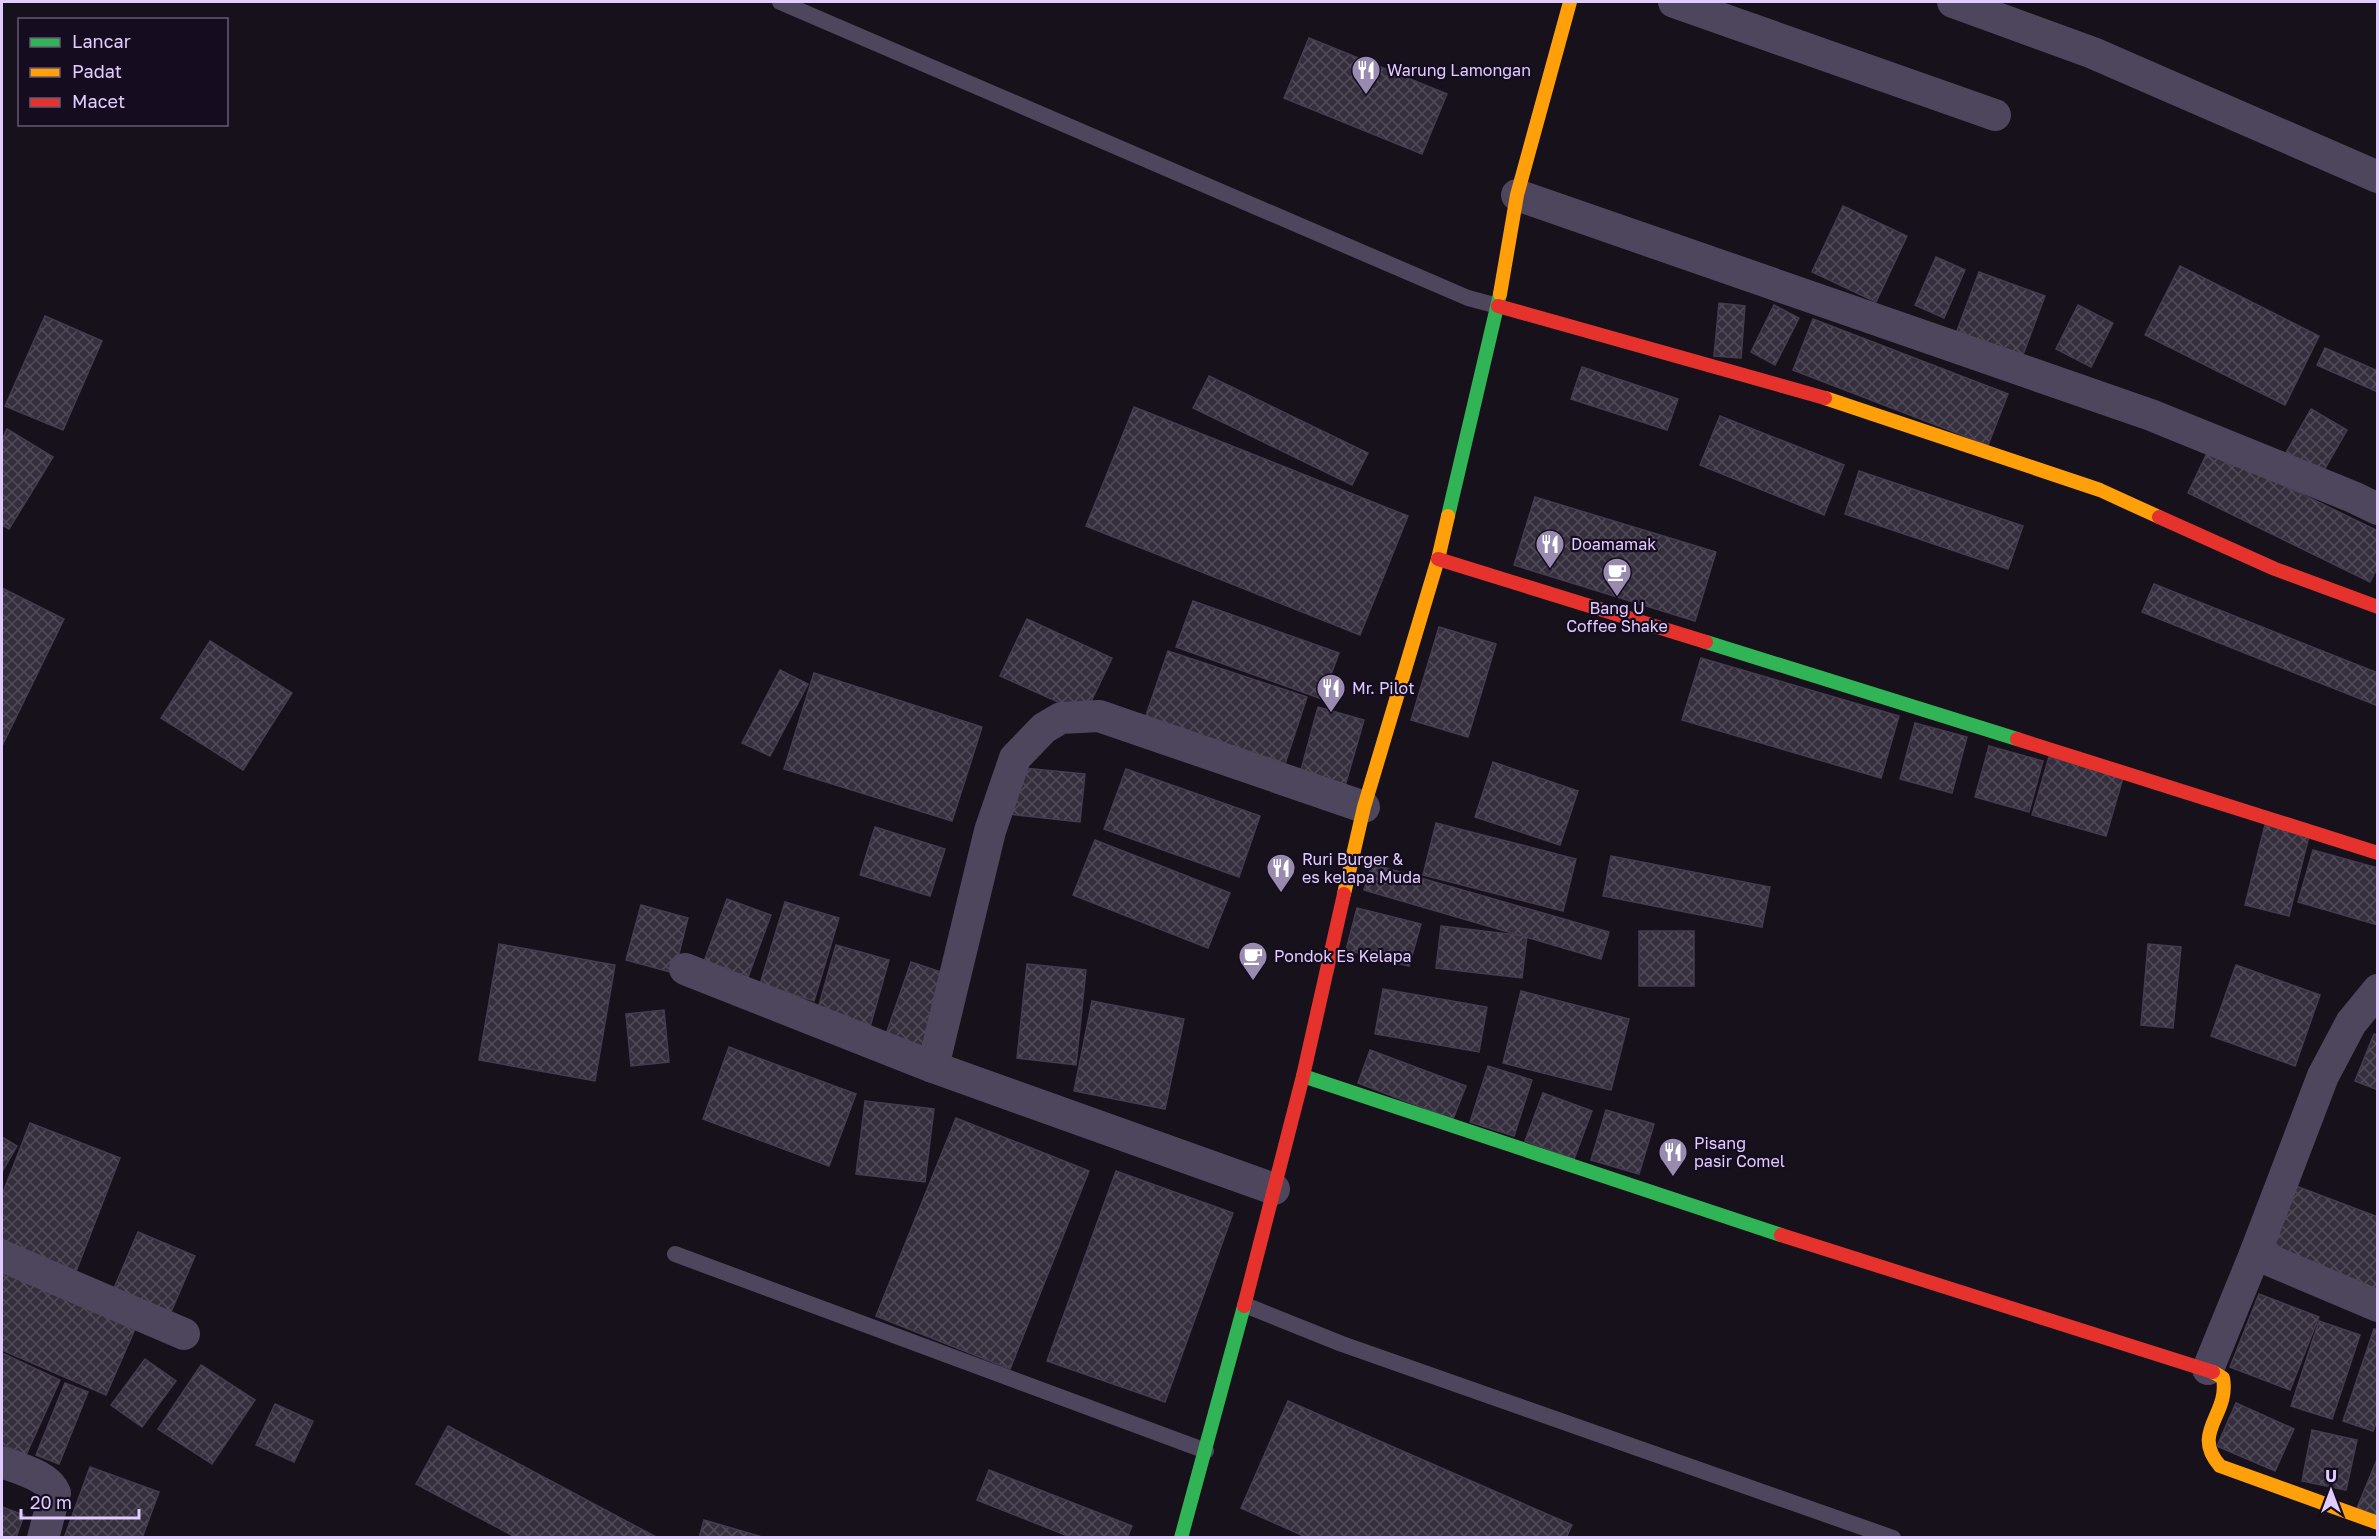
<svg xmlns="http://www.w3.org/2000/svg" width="2379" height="1539" font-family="'Golos Text',sans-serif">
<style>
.building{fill:url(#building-cross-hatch);stroke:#443b4f;stroke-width:1.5}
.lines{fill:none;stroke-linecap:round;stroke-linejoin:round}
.lane{stroke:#4d465c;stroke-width:16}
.street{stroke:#4d465c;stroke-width:32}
.fast{stroke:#30b455;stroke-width:14}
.slow{stroke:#ff9f0a;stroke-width:14}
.jam{stroke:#e5322d;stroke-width:14}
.labels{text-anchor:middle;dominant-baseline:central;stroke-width:4.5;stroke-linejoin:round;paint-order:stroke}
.poi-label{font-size:16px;fill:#e0ccfe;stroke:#150d1f;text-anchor:start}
</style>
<defs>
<pattern id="building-cross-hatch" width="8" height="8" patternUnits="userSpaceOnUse" patternTransform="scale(1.5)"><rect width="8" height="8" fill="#352e3d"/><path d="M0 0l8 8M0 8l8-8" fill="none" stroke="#524b5a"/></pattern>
</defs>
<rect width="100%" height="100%" fill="#16111b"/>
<!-- building -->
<g class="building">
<path d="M1309 38 1447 94 1422 154 1284 98Z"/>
<path d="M1843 206 1907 236 1876 302 1812 272Z"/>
<path d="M1936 257 1965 270 1944 318 1915 305Z"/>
<path d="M2180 266 2319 336 2285 405 2145 335Z"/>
<path d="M1979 272 2045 296 2021 360 1955 336Z"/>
<path d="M1719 303 1745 306 1741 358 1714 356Z"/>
<path d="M1774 305 1799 318 1775 365 1751 352Z"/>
<path d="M2078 305 2113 323 2091 367 2056 349Z"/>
<path d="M45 316 102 341 63 430 5 406Z"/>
<path d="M1813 319 2008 394 1988 445 1793 370Z"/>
<path d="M2325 348 2378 371V392L2317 365Z"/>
<path d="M1582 367 1678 399 1667 430 1571 399Z"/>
<path d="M1209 376 1368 453 1352 485 1193 408Z"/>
<path d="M1134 407 1408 516 1360 635 1086 526Z"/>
<path d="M2311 409 2347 430 2319 479 2283 458Z"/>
<path d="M1720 416 1844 465 1824 515 1700 465Z"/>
<path d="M7 429 53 457 9 529 2 525V439Z"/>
<path d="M2209 449 2378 531V566L2370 582 2188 493Z"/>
<path d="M1859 471 2023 526 2008 569 1845 514Z"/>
<path d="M1535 497 1716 552 1695 621 1514 565Z"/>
<path d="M2154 584 2378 673V706L2142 612Z"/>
<path d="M2 588 64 619 2 746Z"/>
<path d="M1193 601 1339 653 1322 699 1176 647Z"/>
<path d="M1027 619 1112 658 1085 714 1000 676Z"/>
<path d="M1439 627 1496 644 1468 737 1411 720Z"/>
<path d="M210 641 292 693 243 770 161 718Z"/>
<path d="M1168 651 1307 697 1282 773 1142 727Z"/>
<path d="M1701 658 1899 716 1881 778 1682 720Z"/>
<path d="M780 670 808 684 770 756 742 743Z"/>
<path d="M814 673 982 727 952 821 784 769Z"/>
<path d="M1318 707 1364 720 1343 793 1298 781Z"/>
<path d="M1915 723 1967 737 1952 793 1900 779Z"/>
<path d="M1989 746 2043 761 2029 812 1975 797Z"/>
<path d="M2049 757 2123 778 2106 836 2032 815Z"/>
<path d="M1493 762 1578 791 1560 845 1475 817Z"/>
<path d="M1013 767 1085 774 1080 822 1008 814Z"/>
<path d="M1126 769 1260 816 1239 877 1104 829Z"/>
<path d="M1436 823 1576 859 1563 911 1423 875Z"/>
<path d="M2265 825 2309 836 2289 916 2245 905Z"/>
<path d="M875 827 945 849 930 896 860 875Z"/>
<path d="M1095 840 1230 893 1208 948 1073 895Z"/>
<path d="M2313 850 2378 868V925L2298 902Z"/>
<path d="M1611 856 1770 887 1762 927 1603 896Z"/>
<path d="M1372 864 1609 932 1601 959 1364 890Z"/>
<path d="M727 899 771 915 747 980 703 964Z"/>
<path d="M785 902 839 918 814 1001 760 984Z"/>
<path d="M641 905 688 918 674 973 626 960Z"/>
<path d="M1357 908 1421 924 1409 966 1346 950Z"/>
<path d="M1441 926 1527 936 1522 978 1436 968Z"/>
<rect x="1639" y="931" width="55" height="55"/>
<path d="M499 944 615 965 595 1081 479 1060Z"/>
<path d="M2148 944 2181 947 2173 1028 2141 1025Z"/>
<path d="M836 945 889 960 870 1027 817 1012Z"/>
<path d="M911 962 953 976 927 1054 884 1040Z"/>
<path d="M1027 964 1086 970 1076 1065 1017 1058Z"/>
<path d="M2236 965 2320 995 2295 1066 2211 1036Z"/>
<path d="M1383 989 1487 1007 1479 1052 1375 1034Z"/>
<path d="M1521 991 1629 1019 1611 1090 1503 1063Z"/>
<path d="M1092 1001 1184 1019 1165 1109 1074 1091Z"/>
<path d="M664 1010 669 1062 631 1066 626 1014Z"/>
<path d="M2374 1034 2378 1036V1090L2355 1081Z"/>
<path d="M729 1047 856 1094 829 1166 703 1119Z"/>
<path d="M1370 1050 1466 1086 1453 1119 1358 1083Z"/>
<path d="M1488 1066 1532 1080 1514 1136 1470 1122Z"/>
<path d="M1543 1093 1592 1111 1574 1159 1525 1141Z"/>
<path d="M865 1101 934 1109 925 1182 856 1174Z"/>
<path d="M1606 1110 1654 1124 1639 1174 1591 1160Z"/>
<path d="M956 1118 1089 1171 1010 1369 876 1316Z"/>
<path d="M30 1123 120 1158 75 1274 2 1246V1195Z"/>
<path d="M2 1137 17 1146 2 1172Z"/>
<path d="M1116 1171 1233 1213 1165 1402 1047 1361Z"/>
<path d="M2296 1186 2378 1217V1291L2271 1250Z"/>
<path d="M138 1232 195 1256 168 1319 111 1295Z"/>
<path d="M2 1261 139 1320 106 1395 2 1350Z"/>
<path d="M2259 1294 2319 1317 2290 1390 2230 1367Z"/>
<path d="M2319 1321 2360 1335 2332 1419 2291 1406Z"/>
<path d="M2374 1329 2378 1330V1418L2373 1431 2343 1421Z"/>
<path d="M2 1353 60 1380 26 1455 2 1444Z"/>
<path d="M145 1359 176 1381 142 1427 111 1405Z"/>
<path d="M201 1365 255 1400 212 1464 158 1429Z"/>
<path d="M65 1383 88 1392 59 1464 36 1455Z"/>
<path d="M1288 1401 1572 1525 1566 1538H1308L1241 1508Z"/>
<path d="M2236 1403 2294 1429 2275 1471 2217 1446Z"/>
<path d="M275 1404 313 1421 294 1462 256 1445Z"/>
<path d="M448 1426 658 1538H517L416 1484Z"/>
<path d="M2312 1430 2357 1440 2346 1490 2302 1481Z"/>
<path d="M2378 1457V1516L2357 1508Z"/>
<path d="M90 1467 159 1492 142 1538H64Z"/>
<path d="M989 1470 1132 1526 1127 1538H1073L977 1500Z"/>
<path d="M2 1507 24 1515 16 1538H2Z"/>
<path d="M704 1520 766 1538H699Z"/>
</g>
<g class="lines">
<!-- lane -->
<g class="lane">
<path d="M780 2 1468 298 1498 306"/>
<path d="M675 1254 1206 1451"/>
<path d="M1245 1305 1342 1344 1893 1538"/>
</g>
<!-- street -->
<g class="street">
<path d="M1674 2 1995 115"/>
<path d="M1953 2 2093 53 2378 177"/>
<path d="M1517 195 2151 415 2353 497 2378 509"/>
<path d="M685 969 933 1067 1274 1189"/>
<path d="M933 1067 990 831 1015 758 1044 728 1061 718 1099 716 1364 807"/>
<path d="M2255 1254 2378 1306"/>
<path d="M2 1256 184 1334"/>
<path d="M2208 1369 2255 1254 2323 1076 2351 1023 2378 990"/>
<path d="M2 1462C19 1469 48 1475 55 1493L43 1538"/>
</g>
<!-- fast -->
<g class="fast">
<path d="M1448 516 1500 294"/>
<path d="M1706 642 2017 739"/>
<path d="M1303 1076 1781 1235"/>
<path d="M1181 1538 1244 1306"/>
</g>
<!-- slow -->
<g class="slow">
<path d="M1500 294 1517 195 1570 2"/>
<path d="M1825 398 2100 490 2159 517"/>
<path d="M1344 894 1364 807 1438 559 1448 516"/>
<path d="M2213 1372 2223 1378C2230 1415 2190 1432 2220 1466L2378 1523"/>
</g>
<!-- jam -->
<g class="jam">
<path d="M1498 306 1825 398"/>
<path d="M2159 517 2275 569 2378 607"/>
<path d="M1438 559 1706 642"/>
<path d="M2017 739 2378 853"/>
<path d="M1781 1235 2213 1372"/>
<path d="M1244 1306 1303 1076 1344 894"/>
</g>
</g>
<!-- icons -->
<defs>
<g id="restaurant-pin" transform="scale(1.5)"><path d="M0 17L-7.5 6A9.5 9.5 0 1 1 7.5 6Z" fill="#998baf" stroke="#150d1f"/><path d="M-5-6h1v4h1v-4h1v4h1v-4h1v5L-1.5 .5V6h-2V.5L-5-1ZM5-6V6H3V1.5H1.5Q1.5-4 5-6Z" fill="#fff"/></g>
<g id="cafe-pin" transform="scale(1.5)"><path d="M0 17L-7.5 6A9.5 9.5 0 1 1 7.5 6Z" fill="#998baf" stroke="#150d1f"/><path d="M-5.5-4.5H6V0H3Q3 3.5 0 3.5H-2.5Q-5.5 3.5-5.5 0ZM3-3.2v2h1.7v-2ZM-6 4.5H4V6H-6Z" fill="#fff"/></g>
</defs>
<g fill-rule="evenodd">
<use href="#restaurant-pin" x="1366" y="70"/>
<use href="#restaurant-pin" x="1550" y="544"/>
<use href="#cafe-pin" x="1617" y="572"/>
<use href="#restaurant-pin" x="1331" y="688"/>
<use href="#restaurant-pin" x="1281" y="868"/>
<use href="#cafe-pin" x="1253" y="956"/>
<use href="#restaurant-pin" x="1673" y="1152"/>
</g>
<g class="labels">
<!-- poi labels -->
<g class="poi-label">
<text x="1387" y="70">Warung Lamongan</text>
<text x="1571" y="544">Doamamak</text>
<text x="1617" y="608" text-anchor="middle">Bang U<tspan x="1617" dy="18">Coffee Shake</tspan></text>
<text x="1352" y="688">Mr. Pilot</text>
<text x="1302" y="859">Ruri Burger &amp;<tspan x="1302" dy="18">es kelapa Muda</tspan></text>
<text x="1274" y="956">Pondok Es Kelapa</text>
<text x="1694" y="1143">Pisang<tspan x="1694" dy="18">pasir Comel</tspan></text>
</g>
</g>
<!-- border -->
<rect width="2379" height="1539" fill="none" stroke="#e0ccfe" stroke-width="6"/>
<!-- legend -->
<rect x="18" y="18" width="210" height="108" fill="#150d1f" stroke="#665978" stroke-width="1.5"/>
<rect x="30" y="38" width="30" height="9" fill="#30b455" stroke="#665978" stroke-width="1.5"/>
<text x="72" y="48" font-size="18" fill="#e0ccfe">Lancar</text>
<rect x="30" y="68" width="30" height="9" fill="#ff9f0a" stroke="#665978" stroke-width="1.5"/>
<text x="72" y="78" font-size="18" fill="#e0ccfe">Padat</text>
<rect x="30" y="98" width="30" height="9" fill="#e5322d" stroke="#665978" stroke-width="1.5"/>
<text x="72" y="108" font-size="18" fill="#e0ccfe">Macet</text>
<!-- north arrow -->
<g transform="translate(2331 1491)" stroke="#150d1f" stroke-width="4.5" paint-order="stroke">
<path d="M0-4.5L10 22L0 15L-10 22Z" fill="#e0ccfe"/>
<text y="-9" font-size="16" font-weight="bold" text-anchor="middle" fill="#e0ccfe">U</text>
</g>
<!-- scale -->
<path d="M21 1509v9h118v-9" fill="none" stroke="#e0ccfe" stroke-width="3"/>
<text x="30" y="1509" font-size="18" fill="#e0ccfe" stroke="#150d1f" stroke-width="4.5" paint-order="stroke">20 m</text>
</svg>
